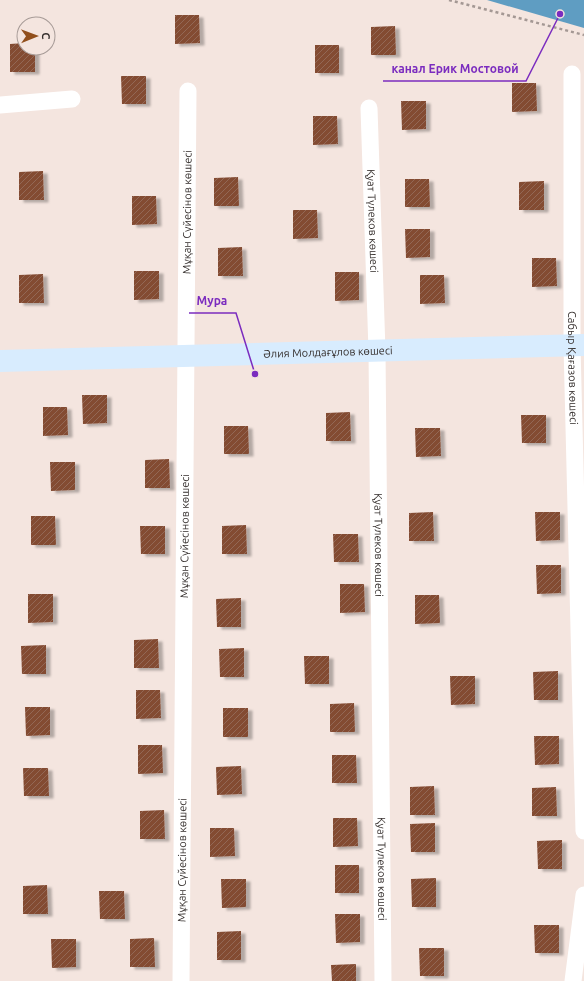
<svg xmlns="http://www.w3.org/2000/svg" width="584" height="981" font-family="Ubuntu,sans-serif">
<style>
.water{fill:#5f9dc2}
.building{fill:url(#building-hatch);filter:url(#shadow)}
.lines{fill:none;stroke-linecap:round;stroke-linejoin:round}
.path{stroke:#a49894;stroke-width:2.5;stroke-dasharray:3 3;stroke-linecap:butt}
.street{stroke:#fff;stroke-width:17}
.secondary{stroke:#d8ecfe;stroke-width:22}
.labels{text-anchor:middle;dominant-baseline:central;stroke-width:4;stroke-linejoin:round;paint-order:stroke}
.street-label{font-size:11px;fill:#332d2b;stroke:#f4e5df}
.leader{fill:none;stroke:#7b2cbf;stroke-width:1.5}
.callout-dot{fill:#7b2cbf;stroke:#f4e5df;stroke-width:1.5}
.callout-label{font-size:12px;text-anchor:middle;font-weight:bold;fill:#7b2cbf;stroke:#f4e5df;stroke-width:4;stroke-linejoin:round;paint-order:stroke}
</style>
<defs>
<pattern id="building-hatch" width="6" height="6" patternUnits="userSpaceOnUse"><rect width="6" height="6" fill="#834b33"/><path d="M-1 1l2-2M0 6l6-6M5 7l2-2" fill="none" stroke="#936856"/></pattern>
<filter id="shadow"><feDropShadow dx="4.5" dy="2.5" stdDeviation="1" flood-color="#0004"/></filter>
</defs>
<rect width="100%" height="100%" fill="#f4e5df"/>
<!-- water -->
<path class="water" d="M487 0H584V28Z"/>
<!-- building -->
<g class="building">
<path d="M175 15H199L200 43 175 44Z"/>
<path d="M395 26 396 55H371V27Z"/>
<path d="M24 43V48H35V72H10V44Z"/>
<rect x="315" y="45" width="24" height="28"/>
<path d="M121 76H146V104H122Z"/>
<path d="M512 83H536L537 111 512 112Z"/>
<path d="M401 101H426V129L402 130Z"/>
<path d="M313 116H337L338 144 313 145Z"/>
<path d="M43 171 44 200H19V172Z"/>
<path d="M238 177 239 206H214V178Z"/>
<path d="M405 179H429L430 207H405Z"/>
<path d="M544 181V210H519V182Z"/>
<path d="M132 196H156L157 224 132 225Z"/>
<path d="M293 210H317L318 238 293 239Z"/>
<path d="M405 229H430V257L406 258Z"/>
<path d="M242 247 243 276H218V248Z"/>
<path d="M532 258H556L557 286 532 287Z"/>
<path d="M134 271H159V299L134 300Z"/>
<path d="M335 272H359V300L335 301Z"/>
<path d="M43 274 44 303H19V275Z"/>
<path d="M420 275H444L445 303 420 304Z"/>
<path d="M82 395H107V423L83 424Z"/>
<path d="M43 407H67L68 435 43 436Z"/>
<path d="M350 412 351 441H326V413Z"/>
<path d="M521 415H546V443H522Z"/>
<path d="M224 426H248L249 454H224Z"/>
<path d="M415 428H440L441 456 416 457Z"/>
<path d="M169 459 170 488H145V460Z"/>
<path d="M50 462H75V490L51 491Z"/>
<path d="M433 512 434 541H409V513Z"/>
<path d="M535 512H560V540L536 541Z"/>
<path d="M31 516H55L56 545H31Z"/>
<path d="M246 525 247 554H222V526Z"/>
<path d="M140 526H165V554H141Z"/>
<path d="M333 534H358L359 562H334Z"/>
<path d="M536 565H561V593L537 594Z"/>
<path d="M340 584H364L365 612 340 613Z"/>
<path d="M28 594H53V622L28 623Z"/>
<path d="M415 595H439L440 623 415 624Z"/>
<path d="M241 598V627H217L216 599Z"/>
<path d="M158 639 159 668H134V640Z"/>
<path d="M46 645V674H22L21 646Z"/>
<path d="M244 648V677H220L219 649Z"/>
<path d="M304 656H329V684H305Z"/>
<path d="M558 671V700H534L533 672Z"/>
<path d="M450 676H475V704L451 705Z"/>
<path d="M136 690H160L161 718 136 719Z"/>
<path d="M354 703 355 732H330V704Z"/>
<path d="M25 707H50V735L26 736Z"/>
<rect x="223" y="708" width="25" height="29"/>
<path d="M534 736H559V764L535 765Z"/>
<path d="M138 745H162L163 773 138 774Z"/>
<path d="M332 755H356L357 783H332Z"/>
<path d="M241 766 242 794 217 795 216 767Z"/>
<path d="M23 768H48L49 796H24Z"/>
<path d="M434 786 435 815H410V787Z"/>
<path d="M556 787 557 816H532V788Z"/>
<path d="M164 810 165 839H140V811Z"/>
<path d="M333 818H357L358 846 333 847Z"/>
<path d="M435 823V852H411L410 824Z"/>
<path d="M210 828H234L235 856 210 857Z"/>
<path d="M562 840V869H538L537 841Z"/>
<rect x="335" y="865" width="24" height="28"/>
<path d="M436 878V907H412L411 879Z"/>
<path d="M221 879H246V907L222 908Z"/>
<path d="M47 885 48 914H23V886Z"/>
<path d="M99 891H124L125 919H100Z"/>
<path d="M335 914H360V942L336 943Z"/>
<path d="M534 925H559V953H535Z"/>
<path d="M241 931V960H217V932Z"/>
<path d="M154 938 155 967H130V939Z"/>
<path d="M51 939H76V967L52 968Z"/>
<path d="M419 948H444V976H420Z"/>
<path d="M356 964V981H332L331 965Z"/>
</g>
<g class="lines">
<!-- path -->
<path class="path" d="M449 0 584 35"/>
<!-- street -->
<g class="street">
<path id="s1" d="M572 74V346L584 831"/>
<path d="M0 105 72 99"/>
<path id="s2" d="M369 108 377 351 383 981"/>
<path id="s3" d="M181 981 188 91"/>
<path d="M573 981 584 895"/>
</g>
<!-- secondary -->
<path class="secondary" id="s4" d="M0 361 584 345"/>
</g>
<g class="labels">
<!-- street labels -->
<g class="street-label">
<text stroke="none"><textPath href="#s3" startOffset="769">Мұқан Сүйесінов көшесі</textPath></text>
<text stroke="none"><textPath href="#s2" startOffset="113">Қуат Түлеков көшесі</textPath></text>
<text stroke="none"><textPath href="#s4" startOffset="328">Әлия Молдағұлов көшесі</textPath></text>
<text stroke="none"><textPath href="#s1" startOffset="294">Сабыр Қағазов көшесі</textPath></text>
<text stroke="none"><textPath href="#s3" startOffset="445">Мұқан Сүйесінов көшесі</textPath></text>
<text stroke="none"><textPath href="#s2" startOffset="437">Қуат Түлеков көшесі</textPath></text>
<text stroke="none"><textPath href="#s3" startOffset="121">Мұқан Сүйесінов көшесі</textPath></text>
<text stroke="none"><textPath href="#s2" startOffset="761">Қуат Түлеков көшесі</textPath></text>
</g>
</g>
<!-- callouts -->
<path class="leader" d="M560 14L526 81H383M255 374L236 313H189"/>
<g class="callout-dot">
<circle cx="560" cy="14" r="4"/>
<circle cx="255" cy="374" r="4"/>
</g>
<g class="callout-label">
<text x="455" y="73">канал Ерик Мостовой</text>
<text x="212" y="305">Мура</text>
</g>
<!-- north arrow -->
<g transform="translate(36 36) rotate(89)"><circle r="19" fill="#f4e5df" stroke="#a79b97"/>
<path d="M0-3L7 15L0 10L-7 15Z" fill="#914f1c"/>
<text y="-6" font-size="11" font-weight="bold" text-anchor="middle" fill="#332d2b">С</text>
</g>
</svg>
